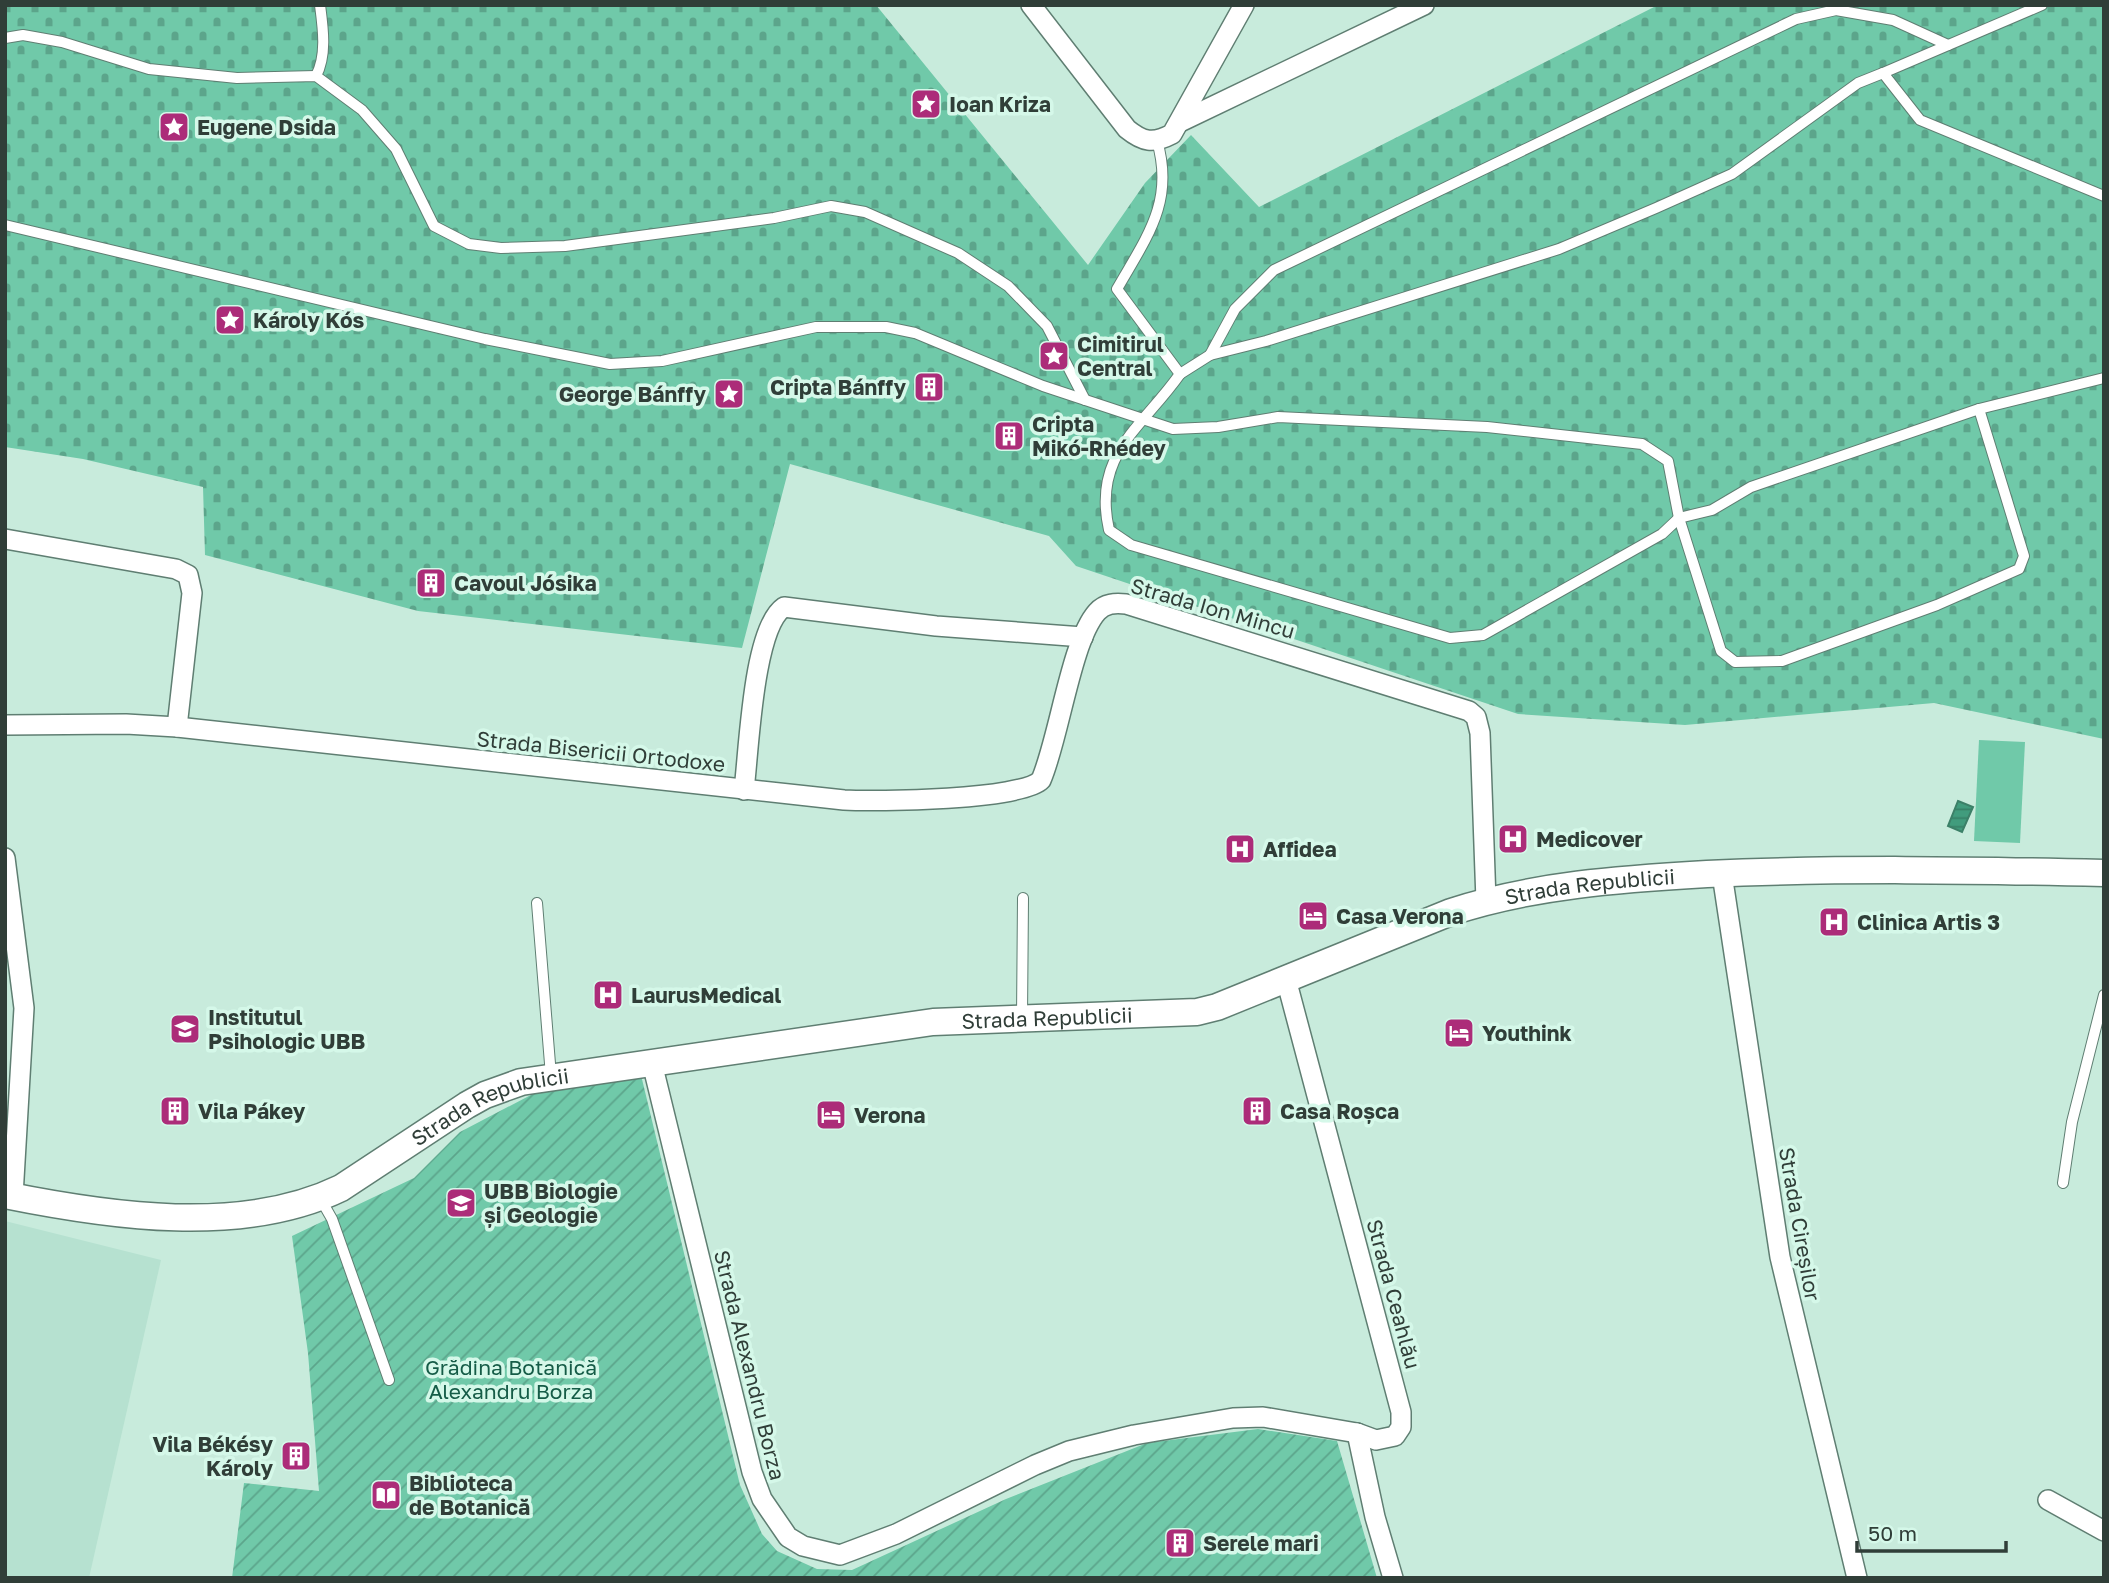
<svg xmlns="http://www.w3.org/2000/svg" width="2109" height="1583" font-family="'Golos Text',sans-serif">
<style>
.built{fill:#b6e1d0}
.cemetery{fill:url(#cemetery-stones)}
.garden{fill:url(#garden-furrows)}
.pitch{fill:#70c9a9}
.water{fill:url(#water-rules);stroke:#3c8068;stroke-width:2}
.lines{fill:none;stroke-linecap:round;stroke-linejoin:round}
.lane-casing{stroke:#5f7e72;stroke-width:12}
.street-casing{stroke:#5f7e72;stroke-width:22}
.secondary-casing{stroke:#5f7e72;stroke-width:29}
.lane{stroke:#fff;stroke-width:10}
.street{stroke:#fff;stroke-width:19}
.secondary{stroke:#fff;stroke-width:26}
.labels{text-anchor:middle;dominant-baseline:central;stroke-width:7;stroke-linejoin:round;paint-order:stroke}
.poi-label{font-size:21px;font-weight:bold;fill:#303e38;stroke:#d5f8e9;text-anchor:start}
.street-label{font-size:21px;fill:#303e38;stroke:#d5f8e9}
.park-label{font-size:21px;fill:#155c47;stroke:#d5f8e9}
</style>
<defs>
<pattern id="cemetery-stones" width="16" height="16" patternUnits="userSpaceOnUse" patternTransform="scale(1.75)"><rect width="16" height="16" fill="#70c9a9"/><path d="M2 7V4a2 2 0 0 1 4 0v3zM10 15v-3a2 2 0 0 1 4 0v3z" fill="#5ca58b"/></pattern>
<pattern id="garden-furrows" width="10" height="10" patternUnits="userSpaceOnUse" patternTransform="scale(1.75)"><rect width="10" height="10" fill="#70c9a9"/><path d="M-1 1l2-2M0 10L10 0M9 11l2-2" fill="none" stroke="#5ca58b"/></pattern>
<pattern id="water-rules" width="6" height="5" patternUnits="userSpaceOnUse" patternTransform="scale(1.75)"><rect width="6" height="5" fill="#419c7d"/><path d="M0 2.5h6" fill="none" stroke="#378167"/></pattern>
</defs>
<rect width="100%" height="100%" fill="#c8ebdc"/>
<!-- built -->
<path class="built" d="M5 1221 161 1260 89 1578H5Z"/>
<!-- cemetery -->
<path class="cemetery" d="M5 5H876L1088 265 1145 183 1191 135 1259 207 1658 5H2104V739L1934 703 1685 725 1518 714 1076 566 1049 536 790 464 742 648 418 611 205 555 203 487 83 459 5 447Z"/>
<!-- garden -->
<path class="garden" d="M641 1075 740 1485 762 1534 777 1551 817 1569 852 1570 1006 1499 1147 1443 1258 1429 1337 1441 1377 1578H232L244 1483 319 1491 308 1353 292 1236 414 1178 460 1132 546 1087Z"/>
<!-- pitch -->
<path class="pitch" d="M1979 740 2025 742 2020 843 1974 841Z"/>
<!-- water -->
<path class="water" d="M1958 801 1973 807 1962 832 1948 826Z"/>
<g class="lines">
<!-- lane casing -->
<g class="lane-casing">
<g id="lane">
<path d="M2042 5 1883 73 1920 120 2104 196"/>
<path d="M5 38 23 35 62 42 149 69 237 78 316 76 362 110 396 149 434 226 469 244 501 248 565 246 774 218 831 206 865 212 958 253 1008 286 1047 326 1085 400"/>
<path d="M316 76C327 55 323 28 320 5"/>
<path d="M1157 141C1175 202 1146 238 1117 289L1180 374C1142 428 1092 454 1109 530L1131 545 1450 638 1483 635 1662 534 1679 518 1712 510 1751 487 1979 409 2104 378"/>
<path d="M5 225 485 339 610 364 662 361 816 327H886L915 333 1043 386 1173 429 1218 427 1278 417 1487 427 1642 444 1668 461 1679 518 1721 651 1735 662 1782 661 1937 605 2019 569 2024 556 1979 409"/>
<path d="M1210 355 1235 309 1274 270 1796 19 1836 10 1893 20 1948 45"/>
<path d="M1180 374 1210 355 1266 341 1559 249 1656 208 1732 174 1858 83 1883 73"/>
<path d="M537 903 551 1076"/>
<path d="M1022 1017 1023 898"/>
<path d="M2063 1183 2072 1122 2104 995"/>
<path d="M320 1198 332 1219 389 1380"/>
</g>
</g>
<!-- street casing -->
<g class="street-casing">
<g id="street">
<path d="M1031 5 1127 129C1143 142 1153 144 1172 134L1244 5"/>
<path d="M1180 122 1424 5"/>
<path d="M5 539 176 569 188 575 192 593 177 727"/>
<path d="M5 725 126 724 177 727 844 800C876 802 1022 800 1041 780 1059 739 1071 641 1097 612 1105 603 1115 603 1126 604L1469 711 1476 717 1480 733 1486 901"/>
<path d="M744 790C749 750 753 628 784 607L936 626 1083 637"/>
<path d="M5 858 24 1008 13 1196"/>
<path d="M1722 874 1780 1257 1857 1578"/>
<path d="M652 1063 752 1472 762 1499 788 1537 803 1546 840 1555 896 1534 1035 1465 1069 1451 1134 1435 1233 1418 1263 1417 1357 1433 1376 1440 1395 1436 1401 1427V1412L1286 979"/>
<path d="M1357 1433 1375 1517 1393 1578"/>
<path d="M2048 1500 2104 1531"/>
</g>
</g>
<!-- secondary casing -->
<g class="secondary-casing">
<g id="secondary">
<path id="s1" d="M5 1195C109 1216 242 1236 341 1188L467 1105 485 1095 521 1082 933 1022 1197 1012 1217 1007 1451 912C1533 885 1621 879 1707 874 1839 868 1971 870 2104 873"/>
</g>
</g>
<!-- lane -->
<use href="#lane" class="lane"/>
<!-- street -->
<use href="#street" class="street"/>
<!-- secondary -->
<use href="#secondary" class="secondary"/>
</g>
<!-- icons -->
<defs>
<g id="sight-square" transform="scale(1.575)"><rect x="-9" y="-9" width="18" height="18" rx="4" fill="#ac2c79" stroke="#d5f8e9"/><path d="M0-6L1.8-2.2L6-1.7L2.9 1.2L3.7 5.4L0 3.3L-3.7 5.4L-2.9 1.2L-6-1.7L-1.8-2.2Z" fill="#fff"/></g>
<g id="building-square" transform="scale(1.575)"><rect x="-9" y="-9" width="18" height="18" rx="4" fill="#ac2c79" stroke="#d5f8e9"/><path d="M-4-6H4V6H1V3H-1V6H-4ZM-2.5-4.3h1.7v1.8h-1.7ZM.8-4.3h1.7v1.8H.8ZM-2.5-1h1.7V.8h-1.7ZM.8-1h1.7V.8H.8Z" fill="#fff"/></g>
<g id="hospital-square" transform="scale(1.575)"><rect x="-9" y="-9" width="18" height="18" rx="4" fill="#ac2c79" stroke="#d5f8e9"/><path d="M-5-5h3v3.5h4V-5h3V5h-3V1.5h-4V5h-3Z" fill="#fff"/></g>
<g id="hotel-square" transform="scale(1.575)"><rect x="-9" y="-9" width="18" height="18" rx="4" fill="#ac2c79" stroke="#d5f8e9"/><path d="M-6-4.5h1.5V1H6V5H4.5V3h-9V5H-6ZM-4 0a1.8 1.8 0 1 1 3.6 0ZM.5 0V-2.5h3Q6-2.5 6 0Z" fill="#fff"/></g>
<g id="university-square" transform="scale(1.575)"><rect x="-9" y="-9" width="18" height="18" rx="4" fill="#ac2c79" stroke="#d5f8e9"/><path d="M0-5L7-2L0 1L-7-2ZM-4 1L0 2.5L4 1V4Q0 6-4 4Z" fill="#fff"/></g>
<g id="library-square" transform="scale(1.575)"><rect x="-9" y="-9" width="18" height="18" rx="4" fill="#ac2c79" stroke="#d5f8e9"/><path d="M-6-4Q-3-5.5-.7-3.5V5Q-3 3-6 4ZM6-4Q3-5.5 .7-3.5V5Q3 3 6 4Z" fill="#fff"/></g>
</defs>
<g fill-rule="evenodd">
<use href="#sight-square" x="926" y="104"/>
<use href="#sight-square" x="174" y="127"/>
<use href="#sight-square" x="230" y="320"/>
<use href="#sight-square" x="1054" y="356"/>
<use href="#building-square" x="929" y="387"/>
<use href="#sight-square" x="729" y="394"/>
<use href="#building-square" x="1009" y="436"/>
<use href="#building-square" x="431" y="583"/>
<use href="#hospital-square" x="1513" y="839"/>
<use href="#hospital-square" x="1240" y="849"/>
<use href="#hotel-square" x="1313" y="916"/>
<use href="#hospital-square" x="1834" y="922"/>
<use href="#hospital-square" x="608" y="995"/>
<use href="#university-square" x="185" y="1029"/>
<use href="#hotel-square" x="1459" y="1033"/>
<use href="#building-square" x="175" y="1111"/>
<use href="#building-square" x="1257" y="1111"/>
<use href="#hotel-square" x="831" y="1115"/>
<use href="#university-square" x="461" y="1203"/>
<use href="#building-square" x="296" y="1456"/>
<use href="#library-square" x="386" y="1495"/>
<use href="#building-square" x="1180" y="1543"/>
</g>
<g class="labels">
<!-- poi labels -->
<g class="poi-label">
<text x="949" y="104">Ioan Kriza</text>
<text x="197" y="127">Eugene Dsida</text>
<text x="253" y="320">Károly Kós</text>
<text x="1077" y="344">Cimitirul<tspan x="1077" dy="24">Central</tspan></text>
<text x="906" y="387" text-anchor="end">Cripta Bánffy</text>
<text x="706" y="394" text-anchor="end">George Bánffy</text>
<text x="1032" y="424">Cripta<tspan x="1032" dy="24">Mikó-Rhédey</tspan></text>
<text x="454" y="583">Cavoul Jósika</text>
<text x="1536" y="839">Medicover</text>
<text x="1263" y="849">Affidea</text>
<text x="1336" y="916">Casa Verona</text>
<text x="1857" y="922">Clinica Artis 3</text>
<text x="631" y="995">LaurusMedical</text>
<text x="208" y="1017">Institutul<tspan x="208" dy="24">Psihologic UBB</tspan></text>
<text x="1482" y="1033">Youthink</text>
<text x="198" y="1111">Vila Pákey</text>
<text x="1280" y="1111">Casa Roșca</text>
<text x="854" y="1115">Verona</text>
<text x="484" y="1191">UBB Biologie<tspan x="484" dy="24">și Geologie</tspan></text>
<text x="273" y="1444" text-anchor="end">Vila Békésy<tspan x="273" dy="24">Károly</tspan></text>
<text x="409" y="1483">Biblioteca<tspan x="409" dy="24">de Botanică</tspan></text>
<text x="1203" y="1543">Serele mari</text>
</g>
<!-- street labels -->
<g class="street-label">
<text transform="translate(1213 608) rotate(16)">Strada Ion Mincu</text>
<text transform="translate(601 751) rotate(6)">Strada Bisericii Ortodoxe</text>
<text stroke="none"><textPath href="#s1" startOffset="1647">Strada Republicii</textPath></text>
<text stroke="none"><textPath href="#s1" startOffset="1082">Strada Republicii</textPath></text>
<text stroke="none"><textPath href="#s1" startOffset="514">Strada Republicii</textPath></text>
<text transform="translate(1800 1224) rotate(80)">Strada Cireșilor</text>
<text transform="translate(1394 1294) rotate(75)">Strada Ceahlău</text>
<text transform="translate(750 1365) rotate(76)">Strada Alexandru Borza</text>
</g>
<!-- park labels -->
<g class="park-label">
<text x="511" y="1367">Grădina Botanică<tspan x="511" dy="24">Alexandru Borza</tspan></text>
</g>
</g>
<!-- border -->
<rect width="2109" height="1583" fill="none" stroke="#303e38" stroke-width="14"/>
<!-- scale -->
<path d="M1857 1541v10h149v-10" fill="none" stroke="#303e38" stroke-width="3.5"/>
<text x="1868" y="1541" font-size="21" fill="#303e38" stroke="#d5f8e9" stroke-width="5" paint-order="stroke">50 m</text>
</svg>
